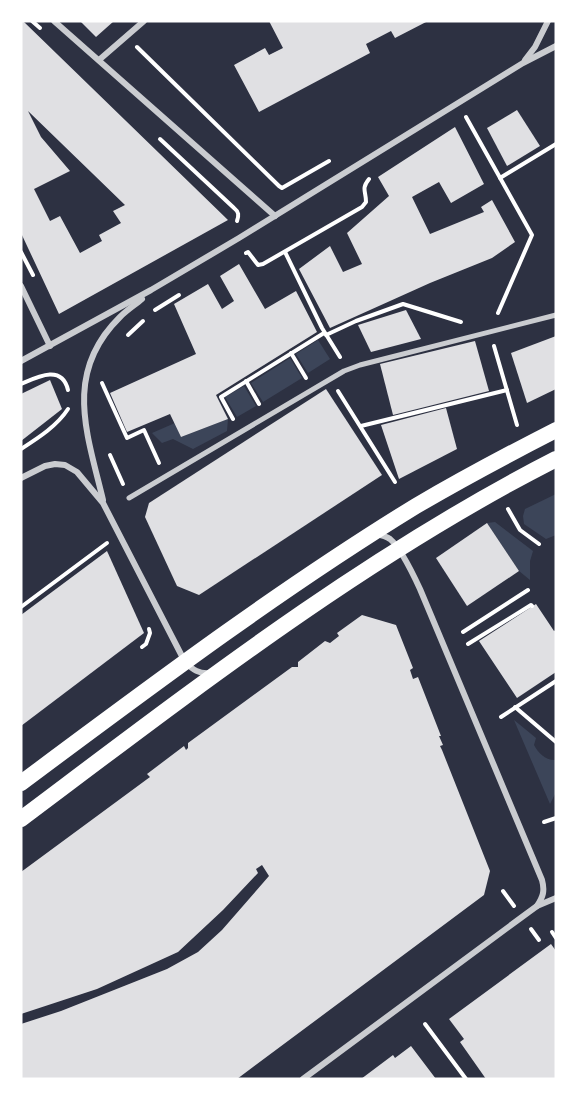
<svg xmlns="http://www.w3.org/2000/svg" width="577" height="1100" font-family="'Fira Sans Condensed',sans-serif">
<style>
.green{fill:#3c4559}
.building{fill:#e0e0e3;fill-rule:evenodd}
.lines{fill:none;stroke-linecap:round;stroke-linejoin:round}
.path{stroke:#fff;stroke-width:4}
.pedestrian{stroke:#caccd0;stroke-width:5}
.minor{stroke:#caccd0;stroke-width:6}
.trunk{stroke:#fff;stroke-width:16}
</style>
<rect width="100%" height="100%" fill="#2d3142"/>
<!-- green -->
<g class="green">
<path d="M318 340 330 359 308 373 296 354Z"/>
<path d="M290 358 302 378 263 402 251 383Z"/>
<path d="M244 386 256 406 237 417 225 397Z"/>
<path d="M228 419 227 431 193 449 173 439 162 443 152 433 175 423 181 437Z"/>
<path d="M556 494V535L546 539 524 524 523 516 525 509Z"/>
<path d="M495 522 533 551 530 561V580L519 571 487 523Z"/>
<path d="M514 720 536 738 534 745C538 753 546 761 556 760V792L550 804Z"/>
</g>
<!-- building -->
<g class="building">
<path d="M21 21H23L228 220 59 314 21 233ZM28 111 125 205 113 211 121 223 99 235 102 241 80 253 60 216 50 221 34 189 70 171 41 137Z"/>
<path d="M80 21H114L96 37Z"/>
<path d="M269 21H428L395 38 391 31 366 44 370 53 259 112 234 65 265 48 269 55 283 48Z"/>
<path d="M517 110 540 146 507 166 487 128Z"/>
<path d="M455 127 484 184 451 203 439 182 412 197 430 234 484 212 481 207 492 200 515 242 492 258 430 283 330 328 299 269 330 246 343 272 362 264 347 233 389 196 378 177Z"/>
<path d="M239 264 265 309 296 291 317 332 216 395 228 419 181 437 170 414 127 432 110 393 196 354 174 304 208 284 222 309 234 301 220 276Z"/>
<path d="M406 310 421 339 371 352 358 325Z"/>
<path d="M556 336V389L527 403 511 353Z"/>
<path d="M475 341 489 391 393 415 380 364Z"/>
<path d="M50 380 62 409 21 441V394Z"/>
<path d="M326 389 382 475 199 595 177 586 145 517 149 503Z"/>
<path d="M446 408 457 449 399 479 381 425Z"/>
<path d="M487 523 519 571 467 606 436 558Z"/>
<path d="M107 551 144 633 21 726V615Z"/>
<path d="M536 604 554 631 556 630V672L517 698 479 641Z"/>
<path d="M362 615 396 625 413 668 410 670 413 679 418 677 441 736H439L443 745 440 746 442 750 490 871 484 895 237 1079H21V1024L61 1011 167 969 198 952 222 930 269 876 262 865 256 869 258 873 223 910 178 952 97 989 21 1014V872L150 777 147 774 184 746 186 750 188 748V743L292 667H298V662L325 641 330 643 339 636 337 633Z"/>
<path d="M551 944 556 951V1079H486L460 1042 464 1039 449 1019Z"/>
<path d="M411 1046 436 1079H361L393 1055 395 1058Z"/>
</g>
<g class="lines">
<!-- path -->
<g class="path">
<path d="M32 21 40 28"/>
<path d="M137 47 279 186 282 188 329 161"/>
<path d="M466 117 532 235 498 313"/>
<path d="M160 139 234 208C239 212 239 215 237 221"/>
<path d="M500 178 556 144"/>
<path d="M21 252 33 275"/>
<path d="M285 252 322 328 340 357"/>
<path d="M246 253 248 252 258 265 263 264 362 207 366 202C366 191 361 189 369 179"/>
<path d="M155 310 179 295"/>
<path d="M128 335 143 321"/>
<path d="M326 335 356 321 403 304 461 322"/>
<path d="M494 346 517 425"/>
<path d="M291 353 306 378"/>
<path d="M246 381 259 404"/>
<path d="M102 383 127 438 144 430 159 463"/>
<path d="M21 384C37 377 62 364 68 390"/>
<path d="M338 391 395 482"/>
<path d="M233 419 221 397 324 333"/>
<path d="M361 426 507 390"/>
<path d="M21 449C38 438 57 426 68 409"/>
<path d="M110 455 123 484"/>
<path d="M508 509 520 530 539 544"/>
<path d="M21 607 107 543"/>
<path d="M463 632 528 590"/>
<path d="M468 644 531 605 532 606"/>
<path d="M142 647 146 644 150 633 149 629"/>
<path d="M515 707 556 742"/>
<path d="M501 717 556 681"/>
<path d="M544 822 556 818"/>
<path d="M503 891 514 906"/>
<path d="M531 929 539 940"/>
<path d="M552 932 556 938"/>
<path d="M425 1024 466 1079"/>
</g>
<!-- pedestrian -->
<path class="pedestrian" d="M129 498 344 371 360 365 556 315"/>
<!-- minor -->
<g class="minor">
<path d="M54 21 275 216"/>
<path d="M99 60 144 21"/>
<path d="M525 60 535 47 548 21"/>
<path d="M21 286 50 346"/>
<path d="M21 361 151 290 239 238 523 63 556 46"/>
<path d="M21 478 45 466 55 464 65 465 77 472 103 503 185 662C193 670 199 674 210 673"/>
<path d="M103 500C87 433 63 373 120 317 127 310 135 305 142 299"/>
<path d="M376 534C381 535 386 536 390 539 401 548 414 576 420 589L542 880C545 891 543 897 537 906"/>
<path d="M303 1079 522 917 537 906 556 898"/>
</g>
<!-- trunk -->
<g class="trunk">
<path d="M21 783C150 687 279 590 416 506 462 479 509 454 556 430"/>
<path d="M21 819C193 690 364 557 556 459"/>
</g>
</g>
<!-- border -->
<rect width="577" height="1100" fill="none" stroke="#ffffff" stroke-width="45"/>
</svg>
